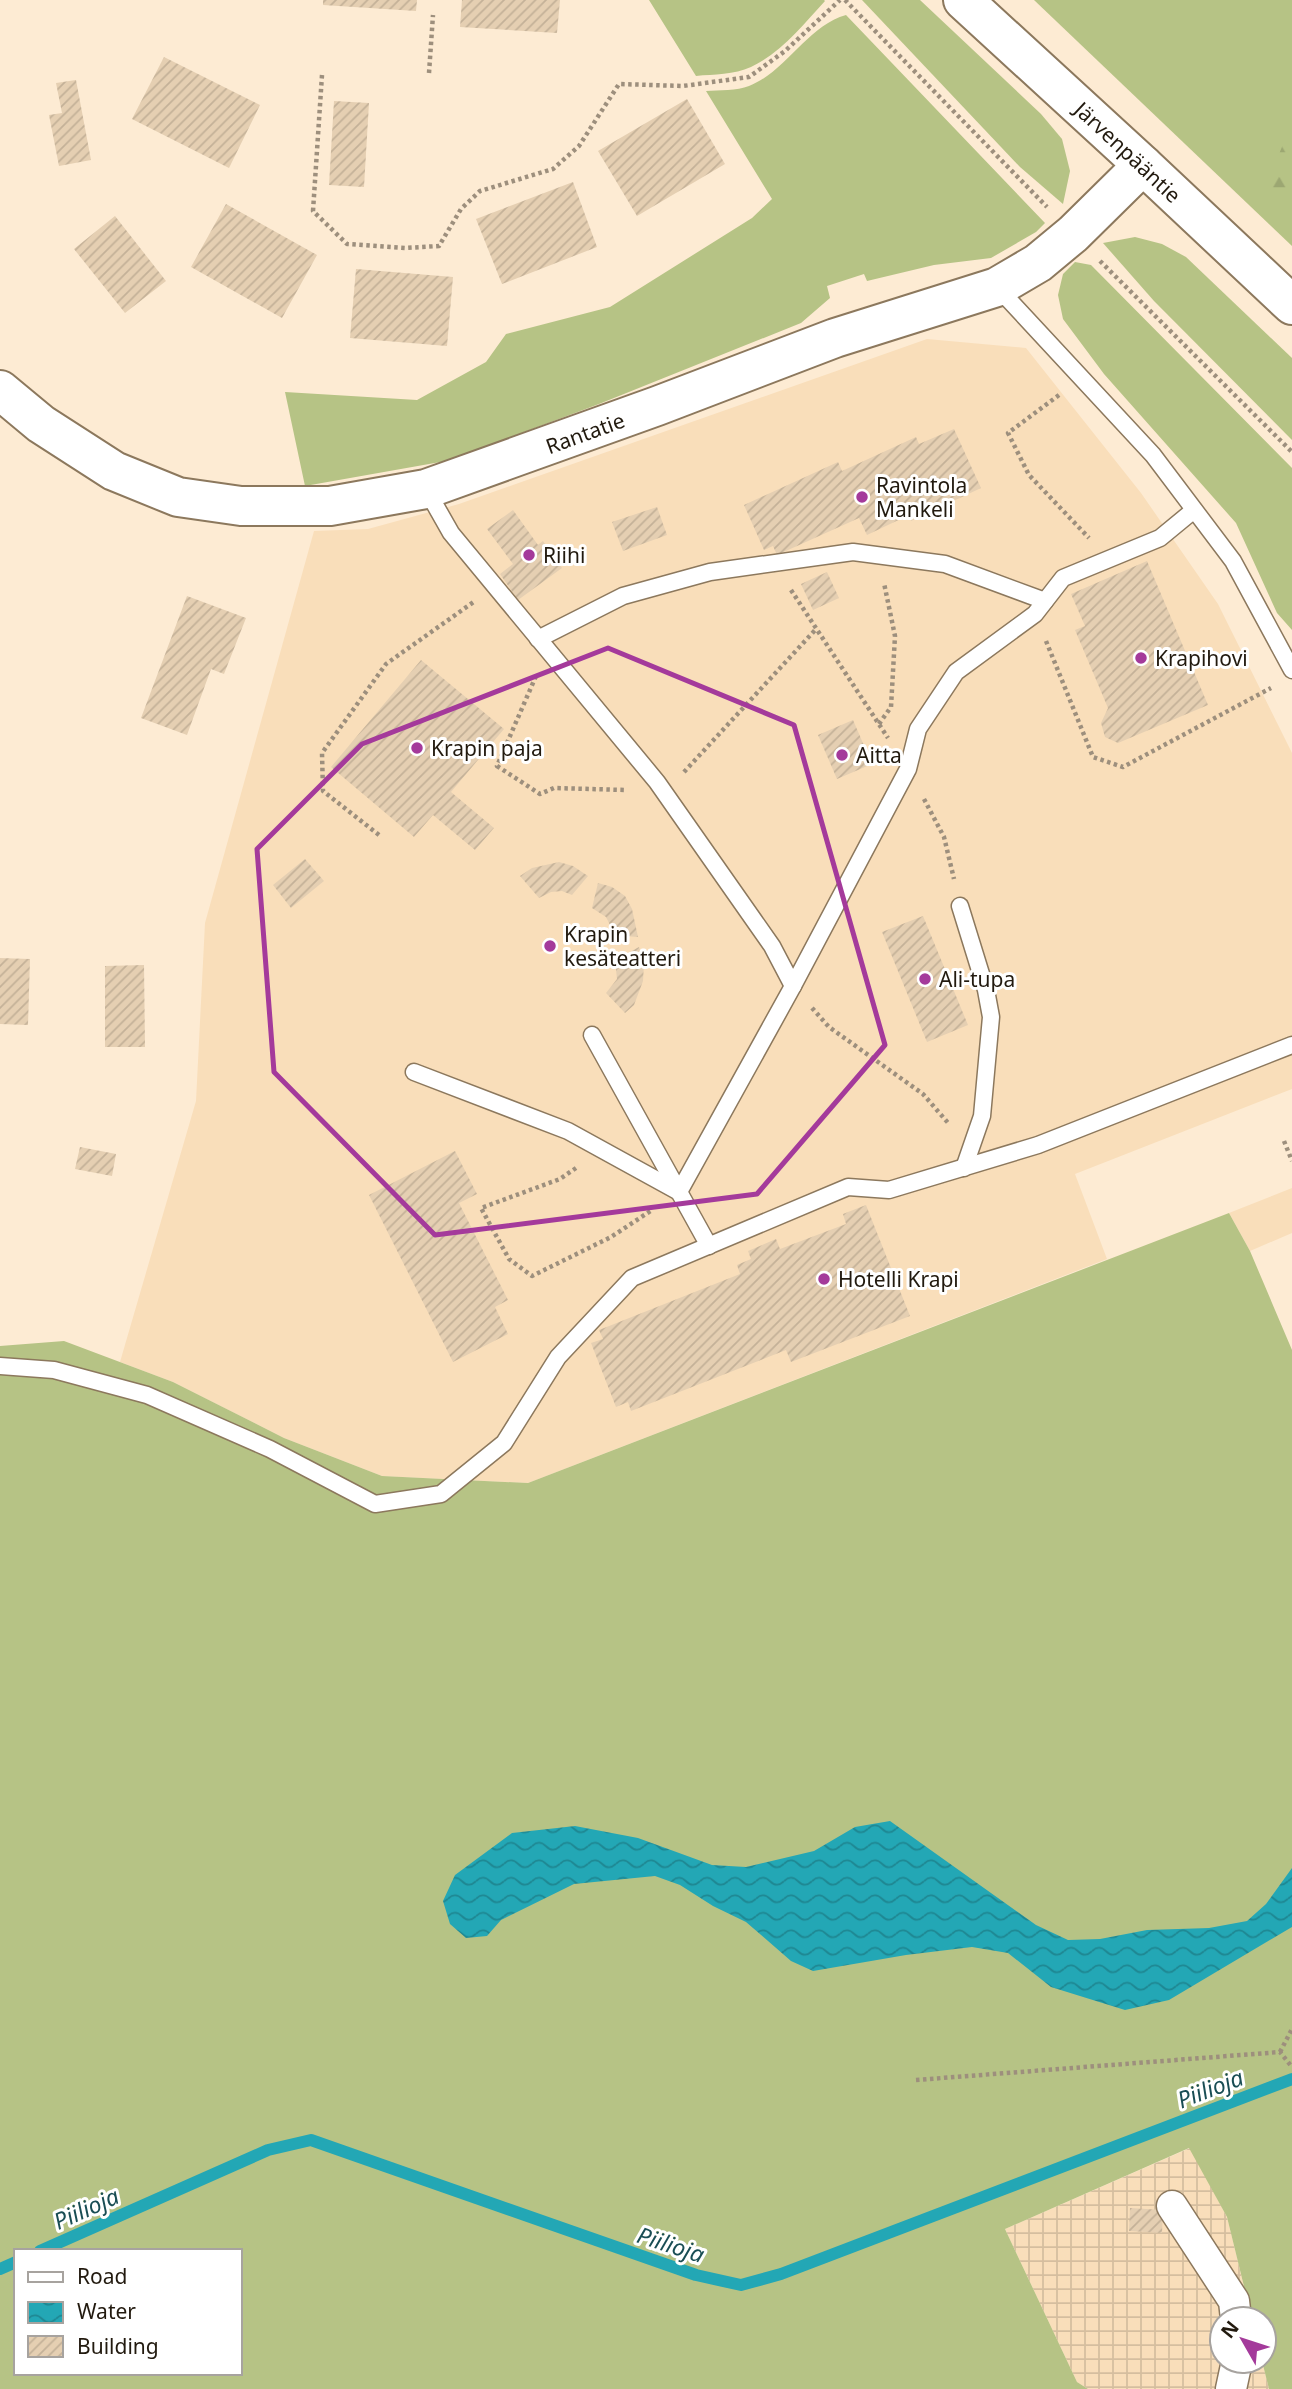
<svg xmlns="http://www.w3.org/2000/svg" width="1292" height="2389" font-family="'Noto Sans',sans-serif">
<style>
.built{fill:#f9deba}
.industrial{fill:url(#industrial-grid)}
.grass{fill:#b6c385;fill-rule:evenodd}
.forest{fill:url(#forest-firs)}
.water{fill:url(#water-waves)}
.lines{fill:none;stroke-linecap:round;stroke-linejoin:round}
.stream{stroke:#23a7b5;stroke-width:12}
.building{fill:url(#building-hatch)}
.service-casing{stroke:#8c785d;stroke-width:19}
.minor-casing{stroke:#8c785d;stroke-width:33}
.tertiary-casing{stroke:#8c785d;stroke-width:42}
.secondary-casing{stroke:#8c785d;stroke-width:42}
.path{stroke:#9d8f7d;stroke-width:4.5;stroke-dasharray:3.5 3.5;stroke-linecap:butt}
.service{stroke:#fff;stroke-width:16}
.minor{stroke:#fff;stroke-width:30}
.tertiary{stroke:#fff;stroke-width:38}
.secondary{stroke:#fff;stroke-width:38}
.marked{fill:none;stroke:#a43a9b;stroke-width:5;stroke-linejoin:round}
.poi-dot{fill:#a43a9b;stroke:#fff;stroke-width:2.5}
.labels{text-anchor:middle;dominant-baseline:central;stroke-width:6;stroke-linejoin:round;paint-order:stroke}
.street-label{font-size:21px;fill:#221a0f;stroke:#fff}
.poi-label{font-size:21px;fill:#221a0f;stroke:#fff;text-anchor:start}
.water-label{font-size:23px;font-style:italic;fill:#194d54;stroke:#fff}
</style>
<defs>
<pattern id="industrial-grid" width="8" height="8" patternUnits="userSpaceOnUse" patternTransform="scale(1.75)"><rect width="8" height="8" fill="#f9deba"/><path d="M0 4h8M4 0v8" fill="none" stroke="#d5be9f"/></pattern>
<pattern id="forest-firs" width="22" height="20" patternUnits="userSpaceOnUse" patternTransform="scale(1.75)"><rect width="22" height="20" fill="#b6c385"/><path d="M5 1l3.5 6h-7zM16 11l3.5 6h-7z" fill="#9ca772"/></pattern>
<pattern id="water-waves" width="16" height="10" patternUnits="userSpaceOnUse" patternTransform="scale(1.75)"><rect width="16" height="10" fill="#23a7b5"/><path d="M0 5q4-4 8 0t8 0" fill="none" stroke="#1e8792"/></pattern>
<pattern id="building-hatch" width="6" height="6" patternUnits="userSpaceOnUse" patternTransform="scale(1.75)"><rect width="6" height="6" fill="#e5cfb2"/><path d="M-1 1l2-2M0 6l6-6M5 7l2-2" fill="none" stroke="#c4b198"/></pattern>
</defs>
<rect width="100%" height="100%" fill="#fdebd3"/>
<!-- built -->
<g class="built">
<path d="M927 339 1026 348 1141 493 1218 604 1292 753V1089L1075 1174 1107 1259 528 1483 382 1476 284 1438 173 1382 120 1362 196 1101 205 923 314 531 368 529 459 504Z"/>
<path d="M1292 1188V1233L1250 1251 1229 1213Z"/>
</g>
<!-- industrial -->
<path class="industrial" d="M1190 2148 1227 2217 1252 2319H1222V2361H1262L1269 2389H1088L1077 2382 1005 2229Z"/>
<!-- grass -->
<g class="grass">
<path d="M649 0H824L825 1C803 25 781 53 751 67 734 75 714 74 696 76Z"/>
<path d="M862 0H920L1041 114 1062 139 1070 171 1063 204 1020 167Z"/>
<path d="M1034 0H1292V246L1271 226Z"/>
<path d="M846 15 1045 223 1036 232 991 258 934 265 867 281 864 274 827 286 830 298 801 323 599 404 446 461 305 486 285 392 417 400 486 362 506 334 610 307 752 218 772 199 706 91C719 90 737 91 749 86 787 71 807 26 846 15Z"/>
<path d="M1135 237 1162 244 1186 257 1292 358V440L1154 301 1103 243Z"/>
<path d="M1075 262 1091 265 1292 468V630L1277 613 1236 523 1104 374 1063 319 1058 295 1063 274Z"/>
<path d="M1229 1213 1250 1251 1292 1350V2389H1269L1262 2361H1264V2319H1252L1227 2217 1189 2148 1005 2229 1077 2382 1088 2389H0V1346L64 1341 173 1382 284 1438 382 1476 528 1483ZM16 2251H240V2373H16Z"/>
</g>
<!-- forest -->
<path class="forest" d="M1292 123V201L1266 185Z"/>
<!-- water -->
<path class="water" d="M890 1821 1036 1925 1068 1940 1100 1939 1147 1930 1209 1928 1247 1921 1266 1904 1292 1868V1927L1169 2000 1125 2010 1051 1987 1008 1953 972 1947 906 1955 813 1971 791 1961 746 1922 713 1906 680 1885 655 1876 574 1884 501 1920 487 1936 466 1938 450 1924 443 1901 455 1875 512 1833 575 1826 638 1838 712 1865 746 1867 814 1851 855 1827Z"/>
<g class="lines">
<!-- stream -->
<g class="stream">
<path d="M40 2251 268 2150 311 2140 696 2275 741 2285 781 2274 1292 2079"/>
<path d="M0 2269 16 2262"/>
</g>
</g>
<!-- building -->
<g class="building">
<path d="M323 0H417L416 11 323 5Z"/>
<path d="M462 0H560L557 33 460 27Z"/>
<path d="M164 57 260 105 229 168 132 119Z"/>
<path d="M76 80 91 160 59 166 49 115 62 113 56 83Z"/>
<path d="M687 99 725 164 637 216 598 151Z"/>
<path d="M334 101 369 103 364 187 329 185Z"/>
<path d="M573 182 597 247 502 284 476 219Z"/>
<path d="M226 204 317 255 282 318 191 267Z"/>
<path d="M115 216 166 281 125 313 74 249Z"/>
<path d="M356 269 453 277 447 346 350 338Z"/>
<path d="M954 429 981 488 911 521 909 515 867 535 859 518 777 555 773 546 764 550 744 505 838 462 842 471 916 437 919 444Z"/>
<path d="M657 507 667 535 623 551 612 522Z"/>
<path d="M513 510 538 545 543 541 562 568 518 600 500 574 513 564 487 529Z"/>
<path d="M1147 561 1208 705 1118 743 1105 737 1101 723 1108 708 1075 630 1085 626 1071 594Z"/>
<path d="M827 572 839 598 813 610 801 584Z"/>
<path d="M187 596 246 618 224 674 211 669 187 735 141 718Z"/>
<path d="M421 660 504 729 451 792 494 828 475 850 433 815 414 837 331 767Z"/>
<path d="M853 720 872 764 837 779 818 735Z"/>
<path d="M305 859 324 881 291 908 273 885Z"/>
<path d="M559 862 573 866 588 876 572 895 562 891 551 892 539 898 520 876 532 868Z"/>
<path d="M598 883 612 887 625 896 632 909 638 937 611 935 610 925 606 917 592 908Z"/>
<path d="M923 916 968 1025 927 1042 882 932Z"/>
<path d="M639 947 644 963 643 981 634 1005 625 1013 606 993 617 979 615 960Z"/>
<path d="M0 958 30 959 28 1025 0 1024Z"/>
<path d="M144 965 145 1047H105V966Z"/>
<path d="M80 1147 116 1154 112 1176 75 1169Z"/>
<path d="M455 1151 477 1194 459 1203 508 1300 495 1307 508 1334 453 1362 369 1195Z"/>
<path d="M866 1205 910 1316 791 1362 786 1350 631 1411 628 1402 616 1407 591 1343 603 1339 599 1330 740 1274 737 1265 751 1259 748 1251 776 1239 780 1249 846 1224 843 1214Z"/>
<path d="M1130 2208 1163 2210 1162 2233 1129 2231Z"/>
</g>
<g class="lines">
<!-- service casing -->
<g class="service-casing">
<g id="service">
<path d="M997 287 1153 455 1233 561 1292 670"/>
<path d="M426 489 451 533 657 782 772 946 793 986"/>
<path d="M538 639 623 596 710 572 853 552 945 564 1045 601"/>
<path d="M960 906 986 990 991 1017 982 1116 964 1168"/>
<path d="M592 1035 709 1246"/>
<path d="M414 1072 568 1131 679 1192 793 986 908 769 918 729 956 672 1035 614 1063 578 1160 538 1194 510"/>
<path d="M0 1366 54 1370 147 1395 270 1449 375 1504 441 1494 504 1443 558 1357 632 1278 848 1187 889 1190 1038 1145 1292 1045"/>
</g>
</g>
<!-- minor casing -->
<g class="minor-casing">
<g id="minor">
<path d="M1172 2206 1234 2301 1236 2319"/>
<path d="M1231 2389 1237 2361"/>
</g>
</g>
<!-- tertiary casing -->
<g class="tertiary-casing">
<path id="tertiary" d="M0 390 41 424 114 471 178 497 241 506H330L426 489 657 406 835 338 997 287 1038 263 1073 234 1143 165"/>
</g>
<!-- secondary casing -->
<g class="secondary-casing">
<path id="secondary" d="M963 0 1143 165 1292 305"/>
</g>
<!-- path -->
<g class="path">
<path d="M845 0 1047 207"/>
<path d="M429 73 433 15"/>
<path d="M322 75 313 211 347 244 405 248 439 246 461 209 480 191 553 169 579 146 619 84 683 86 749 77 785 51 840 0"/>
<path d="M1100 261 1292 452"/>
<path d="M1059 395 1008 433 1029 475 1089 538"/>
<path d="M791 590 888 738"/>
<path d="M1046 641 1093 757 1123 767 1271 688"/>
<path d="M536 676 497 766 540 794 554 788 626 790"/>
<path d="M879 724 891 707 895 636 884 583"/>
<path d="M684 772 817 628"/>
<path d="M924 799 944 837 954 879"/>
<path d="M379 835 323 791 322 753 386 664 475 601"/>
<path d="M812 1008 829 1027 923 1094 949 1124"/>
<path d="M1284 1141 1292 1161"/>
<path d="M576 1168 560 1179 481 1208 509 1259 532 1276 611 1237 652 1210"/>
<path d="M1280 2052 1292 2029"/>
<path d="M916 2080 1280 2052 1292 2067"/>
</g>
<!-- service -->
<use href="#service" class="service"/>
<!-- minor -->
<use href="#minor" class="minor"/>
<!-- tertiary -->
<use href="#tertiary" class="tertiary"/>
<!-- secondary -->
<use href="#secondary" class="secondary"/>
</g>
<!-- marked area -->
<path class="marked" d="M608 648 794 725 885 1045 757 1194 435 1235 274 1072 257 849 362 744Z"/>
<!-- markers -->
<g class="poi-dot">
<circle cx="862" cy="497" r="7"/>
<circle cx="529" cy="555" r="7"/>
<circle cx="1141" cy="658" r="7"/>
<circle cx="417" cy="748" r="7"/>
<circle cx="842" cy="755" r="7"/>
<circle cx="550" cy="946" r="7"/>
<circle cx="925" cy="979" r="7"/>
<circle cx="824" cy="1279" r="7"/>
</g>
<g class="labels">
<!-- street labels -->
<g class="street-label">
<text transform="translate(1128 152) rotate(43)">Järvenpääntie</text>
<text transform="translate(585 433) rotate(-20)">Rantatie</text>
</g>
<!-- poi labels -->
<g class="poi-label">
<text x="876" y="485">Ravintola<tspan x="876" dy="24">Mankeli</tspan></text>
<text x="543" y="555">Riihi</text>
<text x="1155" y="658">Krapihovi</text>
<text x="431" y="748">Krapin paja</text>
<text x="856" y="755">Aitta</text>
<text x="564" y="934">Krapin<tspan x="564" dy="24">kesäteatteri</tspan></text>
<text x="939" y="979">Ali-tupa</text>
<text x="838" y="1279">Hotelli Krapi</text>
</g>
<!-- water labels -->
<g class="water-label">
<text transform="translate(1210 2088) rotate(-21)">Piilioja</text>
<text transform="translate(86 2208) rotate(-24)">Piilioja</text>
<text transform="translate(671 2244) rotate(18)">Piilioja</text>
</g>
</g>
<!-- legend -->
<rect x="14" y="2249" width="228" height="126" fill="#ffffff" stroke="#a7a39f" stroke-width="2"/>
<rect x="28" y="2272" width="35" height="10" fill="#ffffff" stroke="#a7a39f" stroke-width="2"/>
<text x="77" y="2284" font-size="21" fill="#221a0f">Road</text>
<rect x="28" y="2302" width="35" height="21" fill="url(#water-waves)" stroke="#a7a39f" stroke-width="2"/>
<text x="77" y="2319" font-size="21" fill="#221a0f">Water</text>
<rect x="28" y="2336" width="35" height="21" fill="url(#building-hatch)" stroke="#a7a39f" stroke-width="2"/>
<text x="77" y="2354" font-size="21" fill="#221a0f">Building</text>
<!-- north arrow -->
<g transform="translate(1243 2340) rotate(309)"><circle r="33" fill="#ffffff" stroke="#a7a39f" stroke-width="2"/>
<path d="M0-5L12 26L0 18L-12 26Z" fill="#a43a9b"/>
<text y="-10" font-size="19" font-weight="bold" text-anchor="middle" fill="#221a0f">N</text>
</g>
</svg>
